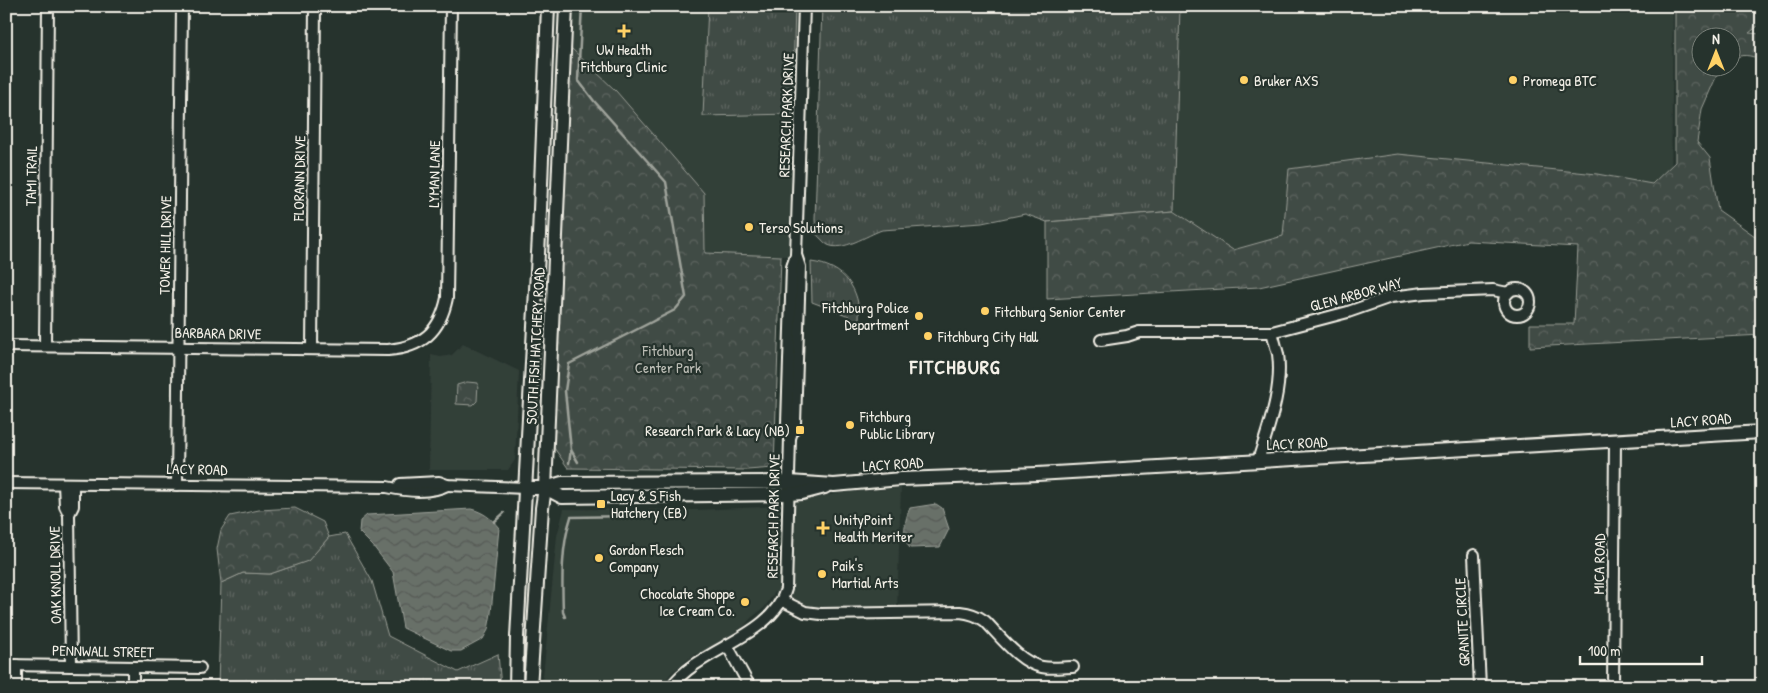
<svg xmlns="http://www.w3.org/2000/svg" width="1768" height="693" font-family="'Patrick Hand',sans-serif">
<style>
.built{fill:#333f39}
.grass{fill:url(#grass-tufts);stroke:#9a9e96}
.forest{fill:url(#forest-crowns);stroke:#9a9e96}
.water{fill:url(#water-waves);stroke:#9fa39b}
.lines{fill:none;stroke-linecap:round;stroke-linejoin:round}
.stream{stroke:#9fa39b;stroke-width:2.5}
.minor-casing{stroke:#f4f1e8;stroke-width:14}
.major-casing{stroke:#f4f1e8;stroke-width:16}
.minor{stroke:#26332d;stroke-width:10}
.major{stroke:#26332d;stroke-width:12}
.poi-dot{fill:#ffd166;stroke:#26332d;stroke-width:2}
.labels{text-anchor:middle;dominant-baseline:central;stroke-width:4.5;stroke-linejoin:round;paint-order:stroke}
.poi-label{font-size:15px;fill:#f4f1e8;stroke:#26332d;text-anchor:start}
.street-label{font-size:15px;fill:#f4f1e8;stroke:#26332d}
.park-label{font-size:15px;fill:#bebfb7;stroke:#26332d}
.district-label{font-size:20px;font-weight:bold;letter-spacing:1px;fill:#f4f1e8;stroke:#26332d}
</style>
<defs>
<pattern id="grass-tufts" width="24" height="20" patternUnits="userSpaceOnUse" patternTransform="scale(1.25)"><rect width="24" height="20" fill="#414b45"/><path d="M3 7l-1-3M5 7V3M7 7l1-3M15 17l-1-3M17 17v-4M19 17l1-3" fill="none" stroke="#5d6560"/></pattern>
<pattern id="forest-crowns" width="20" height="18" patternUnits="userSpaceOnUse" patternTransform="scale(1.25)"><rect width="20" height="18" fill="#414b45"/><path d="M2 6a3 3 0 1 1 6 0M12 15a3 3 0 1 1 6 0" fill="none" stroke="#5d6560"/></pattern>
<pattern id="water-waves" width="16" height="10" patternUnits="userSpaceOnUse" patternTransform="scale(1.25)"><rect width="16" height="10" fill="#676f68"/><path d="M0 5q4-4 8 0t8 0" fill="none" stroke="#565a55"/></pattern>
</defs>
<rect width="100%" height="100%" fill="#26332d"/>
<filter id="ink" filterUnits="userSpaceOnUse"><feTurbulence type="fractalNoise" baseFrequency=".02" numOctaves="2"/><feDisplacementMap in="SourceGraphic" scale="10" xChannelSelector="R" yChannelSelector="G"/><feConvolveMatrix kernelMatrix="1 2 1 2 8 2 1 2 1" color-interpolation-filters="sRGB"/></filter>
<g filter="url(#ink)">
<!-- built -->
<g class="built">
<path d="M573 6H797L789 256 705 254 704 193 616 91 570 47V23Z"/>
<path d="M1180 6H1673L1671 188 1283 236 1233 250 1174 211Z"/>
<path d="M463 344 519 371 515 460 508 470H429L431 355 441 357 452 355Z"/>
<path d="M901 488 897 608 821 609 805 605 775 592 764 608 751 618 744 626 717 644 702 653 695 654 671 673 661 687H542L557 536 564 509 697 510 764 507 846 492Z"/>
</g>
<!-- grass -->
<g class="grass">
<path d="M708 6H795L792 114 703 116Z"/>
<path d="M822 6H1141L1161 10 1180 7 1174 211 1047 222 1025 214 982 223 882 230C867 235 843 252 828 245 824 243 820 237 816 234L815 219Z"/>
<path d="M811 262C844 266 861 289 859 321L854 323 849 316 812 302Z"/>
<path d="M345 534 372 581 388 636 458 672 498 654 501 687H218L221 583 243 573 270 574 307 561 329 537Z"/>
</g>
<!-- forest -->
<g class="forest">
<path d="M1675 6H1762V23L1749 33 1762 34V60C1750 55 1742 53 1731 60L1730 38H1700V68H1720L1702 109 1697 142 1710 158 1718 210 1762 241V335L1530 347V324H1574L1578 247 1468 241 1259 287 1047 299V222L1174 211 1233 250 1283 236 1289 169 1398 154 1597 174 1652 184 1675 162Z"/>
<path d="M570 47 616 91 704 193 705 253 781 256 774 468 747 470 568 468 552 445Z"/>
<path d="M467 382 478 383 477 401 473 405 456 404 457 385Z"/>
<path d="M295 508 323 522 329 537 308 561 270 574 243 573 221 583 217 549 221 530 230 516 259 510Z"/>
</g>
<!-- water -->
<g class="water">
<path d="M936 504 942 508 949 529 940 547 910 548C901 538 905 519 910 508Z"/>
<path d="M471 509C483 512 491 518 499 528L491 613 488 630 483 639 461 651H451L403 628 393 572 373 546 359 532 360 521 367 515Z"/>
</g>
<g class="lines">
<!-- stream -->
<g class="stream">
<path d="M571 450 578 462"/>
<path d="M569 463 571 450 565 391 569 364 675 310 686 297 666 182 594 101 578 80 582 6"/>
<path d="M494 522 504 513"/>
<path d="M565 617 563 612C562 581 561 547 571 517L630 516"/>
</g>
<!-- minor casing -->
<g class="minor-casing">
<g id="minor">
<circle cx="1517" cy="302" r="13"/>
<path d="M1101 340 1127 336 1139 332H1272L1348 312 1391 297 1424 293 1493 290 1508 293"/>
<path d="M6 346 388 350C422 347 440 332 447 298L451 6"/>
<path d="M45 346 48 6"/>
<path d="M312 349 315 6"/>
<path d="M790 438 795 423 800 267 796 255"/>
<path d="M1258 461C1268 428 1283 390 1278 354 1276 347 1274 339 1272 332"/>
<path d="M6 483 387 487C405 491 430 494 447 485"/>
<path d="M64 484 65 506 69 514"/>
<path d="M400 484 439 482 447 485 525 488"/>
<path d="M177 485 182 6"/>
<path d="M1474 555 1480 687"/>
<path d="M783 601 805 612 821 614 960 612C970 613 977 615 985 621 1000 636 1020 663 1042 667 1052 669 1063 667 1073 667"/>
<path d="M727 645 750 687"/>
<path d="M6 665 200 668"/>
<path d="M71 666 69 514 73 506V484"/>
<path d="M16 687V665"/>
<path d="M133 687V667"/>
<path d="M671 687C700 647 772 638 786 589L790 438 787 423 792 267 796 255 804 6"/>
<path d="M1613 687 1615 441"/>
</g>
</g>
<!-- major casing -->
<g class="major-casing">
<g id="major">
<path d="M525 488H545L562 483 789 482 834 485 901 479 1037 474 1762 432"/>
<path d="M545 488 562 497 789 494 802 493 825 487"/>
<path d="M516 687 517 637 539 235 548 6"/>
<path d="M530 687 542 508 545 488 566 6"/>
</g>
</g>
<!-- minor -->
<use href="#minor" class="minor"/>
<!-- major -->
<use href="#major" class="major"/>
</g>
</g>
<!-- markers -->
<g class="poi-dot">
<path d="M621.5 23.5h5v5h5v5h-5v5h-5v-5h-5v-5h5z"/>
<circle cx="1244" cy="80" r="5"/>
<circle cx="1513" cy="80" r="5"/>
<circle cx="749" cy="227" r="5"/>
<circle cx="985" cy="311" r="5"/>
<circle cx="919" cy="316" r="5"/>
<circle cx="928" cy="336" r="5"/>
<circle cx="850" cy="425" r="5"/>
<rect x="795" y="425" width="10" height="10" rx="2.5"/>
<rect x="596" y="499" width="10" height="10" rx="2.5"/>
<path d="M820.5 520.5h5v5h5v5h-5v5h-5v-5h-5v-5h5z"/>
<circle cx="599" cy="558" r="5"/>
<circle cx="822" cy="574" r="5"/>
<circle cx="745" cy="602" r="5"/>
</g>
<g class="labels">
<!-- poi labels -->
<g class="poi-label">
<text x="624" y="49" text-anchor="middle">UW Health<tspan x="624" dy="17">Fitchburg Clinic</tspan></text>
<text x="1254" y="80">Bruker AXS</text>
<text x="1523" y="80">Promega BTC</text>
<text x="759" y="227">Terso Solutions</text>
<text x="909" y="307" text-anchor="end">Fitchburg Police<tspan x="909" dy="17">Department</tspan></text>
<text x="995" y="311">Fitchburg Senior Center</text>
<text x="938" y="336">Fitchburg City Hall</text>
<text x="860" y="416">Fitchburg<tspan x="860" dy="17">Public Library</tspan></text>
<text x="790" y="430" text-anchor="end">Research Park &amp; Lacy (NB)</text>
<text x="611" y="495">Lacy &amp; S Fish<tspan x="611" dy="17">Hatchery (EB)</tspan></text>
<text x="834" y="519">UnityPoint<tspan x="834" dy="17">Health Meriter</tspan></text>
<text x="609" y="549">Gordon Flesch<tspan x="609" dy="17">Company</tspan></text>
<text x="832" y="565">Paik's<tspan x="832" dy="17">Martial Arts</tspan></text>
<text x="735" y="593" text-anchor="end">Chocolate Shoppe<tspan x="735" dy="17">Ice Cream Co.</tspan></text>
</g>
<!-- street labels -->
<g class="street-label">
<text transform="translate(786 115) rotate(-88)">RESEARCH PARK DRIVE</text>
<text transform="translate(434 174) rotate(-89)">LYMAN LANE</text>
<text transform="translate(31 176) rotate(-89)">TAMI TRAIL</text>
<text transform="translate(299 178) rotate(-89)">FLORANN DRIVE</text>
<text transform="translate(165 245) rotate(-89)">TOWER HILL DRIVE</text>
<text transform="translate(1356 294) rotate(-15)">GLEN ARBOR WAY</text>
<text transform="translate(218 333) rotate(1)">BARBARA DRIVE</text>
<text transform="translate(535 346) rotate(-87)">SOUTH FISH HATCHERY ROAD</text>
<text transform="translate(1701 420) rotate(-4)">LACY ROAD</text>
<text transform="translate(1297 443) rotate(-3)">LACY ROAD</text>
<text transform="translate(893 464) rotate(-4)">LACY ROAD</text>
<text transform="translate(197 469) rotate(1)">LACY ROAD</text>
<text transform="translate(773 516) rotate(-89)">RESEARCH PARK DRIVE</text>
<text transform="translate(1599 564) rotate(-89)">MICA ROAD</text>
<text transform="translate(55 575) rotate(-91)">OAK KNOLL DRIVE</text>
<text transform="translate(1462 622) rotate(-93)">GRANITE CIRCLE</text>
<text transform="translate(103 651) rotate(1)">PENNWALL STREET</text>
</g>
<!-- park labels -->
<g class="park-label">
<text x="668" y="350">Fitchburg<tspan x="668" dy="17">Center Park</tspan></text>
</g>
<!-- district labels -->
<g class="district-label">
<text x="955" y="366">FITCHBURG</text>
</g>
</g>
<!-- margin -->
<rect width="1768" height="693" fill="none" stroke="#26332d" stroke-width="25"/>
<rect x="12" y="12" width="1743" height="668" fill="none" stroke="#f4f1e8" stroke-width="2" filter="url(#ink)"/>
<!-- north arrow -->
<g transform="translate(1716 52)"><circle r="24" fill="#26332d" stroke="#787f78"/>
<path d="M0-4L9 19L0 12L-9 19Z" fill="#ffd166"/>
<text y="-8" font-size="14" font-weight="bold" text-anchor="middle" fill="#f4f1e8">N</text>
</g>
<!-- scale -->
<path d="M1580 656v8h122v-8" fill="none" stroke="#f4f1e8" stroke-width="2.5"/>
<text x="1588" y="656" font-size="15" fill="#f4f1e8" stroke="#26332d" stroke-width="4" paint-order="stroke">100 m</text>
</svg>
